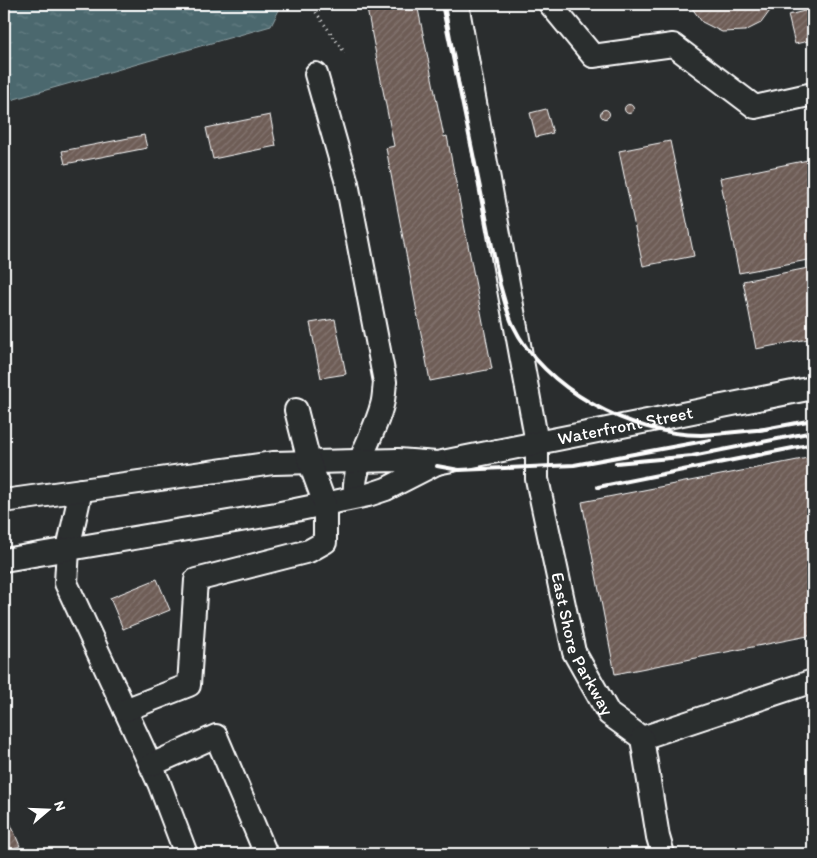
<svg xmlns="http://www.w3.org/2000/svg" width="817" height="858" font-family="Itim,sans-serif">
<style>
.water{fill:url(#water-ripples);stroke:#93a4a8}
.building{fill:url(#building-hatch);stroke:#fff}
.lines{fill:none;stroke-linecap:round;stroke-linejoin:round}
.minor-casing{stroke:#fff;stroke-width:26}
.path{stroke:#fff;stroke-width:3;stroke-dasharray:1 4;stroke-linecap:butt}
.minor{stroke:#2a2d2e;stroke-width:22}
.rail{stroke:#fff;stroke-width:4}
.labels{text-anchor:middle;dominant-baseline:central;stroke-width:5;stroke-linejoin:round;paint-order:stroke}
.street-label{font-size:18px;fill:#fff;stroke:#2a2d2e}
</style>
<defs>
<pattern id="water-ripples" width="26" height="14" patternUnits="userSpaceOnUse" patternTransform="scale(1.25)"><rect width="26" height="14" fill="#4b686e"/><path d="M2 4q2-2 4 0t4 0M15 11q2-2 4 0t4 0" fill="none" stroke="#667f84"/></pattern>
<pattern id="building-hatch" width="6" height="6" patternUnits="userSpaceOnUse" patternTransform="scale(1.25)"><rect width="6" height="6" fill="#6e5d57"/><path d="M-1 1l2-2M0 6l6-6M5 7l2-2" fill="none" stroke="#847570"/></pattern>
</defs>
<rect width="100%" height="100%" fill="#2a2d2e"/>
<filter id="ink" filterUnits="userSpaceOnUse"><feTurbulence type="fractalNoise" baseFrequency=".02" numOctaves="2"/><feDisplacementMap in="SourceGraphic" scale="10" xChannelSelector="R" yChannelSelector="G"/><feConvolveMatrix kernelMatrix="1 2 1 2 8 2 1 2 1" color-interpolation-filters="sRGB"/></filter>
<g filter="url(#ink)">
<!-- water -->
<path class="water" d="M4 4H282L271 26 4 102Z"/>
<!-- building -->
<g class="building">
<path d="M366 4H417L444 137 447 136 492 369 430 381 386 148 394 146Z"/>
<path d="M689 4H775L761 23 745 31 722 32 702 22Z"/>
<path d="M813 9V40L795 44 788 15Z"/>
<circle cx="629" cy="109" r="4.5"/>
<path d="M546 109 553 133 536 137 530 113Z"/>
<circle cx="605" cy="114" r="4.5"/>
<path d="M270 115 276 146 213 159 206 128Z"/>
<path d="M144 135 147 148 65 164 62 151Z"/>
<path d="M670 141 694 256 643 266 619 151Z"/>
<path d="M813 159V259L739 273 720 178Z"/>
<path d="M813 267V338L756 349 743 281Z"/>
<path d="M335 319 346 374 321 378 310 323Z"/>
<path d="M813 457V635L615 674 582 502Z"/>
<path d="M157 579 170 610 123 629 110 598Z"/>
<path d="M4 808 20 846 4 853Z"/>
</g>
<g class="lines">
<!-- minor casing -->
<g class="minor-casing">
<g id="minor">
<path id="s1" d="M457 4 537 443V479L574 652 609 714 642 738 813 681"/>
<path d="M550 4 593 56 673 45 755 107 813 94"/>
<path d="M316 74 347 183 385 382C384 390 384 398 382 405 374 437 352 463 355 497"/>
<path id="s2" d="M437 463 813 388"/>
<path d="M81 490 68 549 66 583 159 783 186 854"/>
<path d="M4 501 273 463 398 460 437 463 386 489 368 495 276 514 4 560"/>
<path d="M125 710 189 685 196 580 309 551 325 542V504L309 461 296 410"/>
<path d="M642 738 658 837 663 854"/>
<path d="M151 765 216 736 266 854"/>
</g>
</g>
<!-- path -->
<path class="path" d="M310 4 345 53"/>
<!-- minor -->
<use href="#minor" class="minor"/>
<!-- rail -->
<g class="rail">
<path d="M442 4 500 285C504 298 507 313 513 325 543 389 632 435 701 435 723 434 744 431 766 429"/>
<path d="M759 430 813 420"/>
<path d="M616 463 692 456 813 432"/>
<path d="M437 466 459 470 574 465 710 440"/>
<path d="M598 487 813 444"/>
</g>
</g>
</g>
<g class="labels">
<!-- street labels -->
<g class="street-label">
<text stroke="none"><textPath href="#s2" startOffset="192">Waterfront Street</textPath></text>
<text stroke="none"><textPath href="#s1" startOffset="654">East Shore Parkway</textPath></text>
</g>
</g>
<!-- margin -->
<rect width="817" height="858" fill="none" stroke="#2a2d2e" stroke-width="20"/>
<rect x="10" y="10" width="797" height="838" fill="none" stroke="#fff" stroke-width="2" filter="url(#ink)"/>
<!-- north arrow -->
<g transform="translate(48 810) rotate(71)" stroke="#2a2d2e" stroke-width="4" paint-order="stroke">
<path d="M0-4L9 19L0 12L-9 19Z" fill="#ffffff"/>
<text y="-8" font-size="14" font-weight="bold" text-anchor="middle" fill="#ffffff">N</text>
</g>
</svg>
